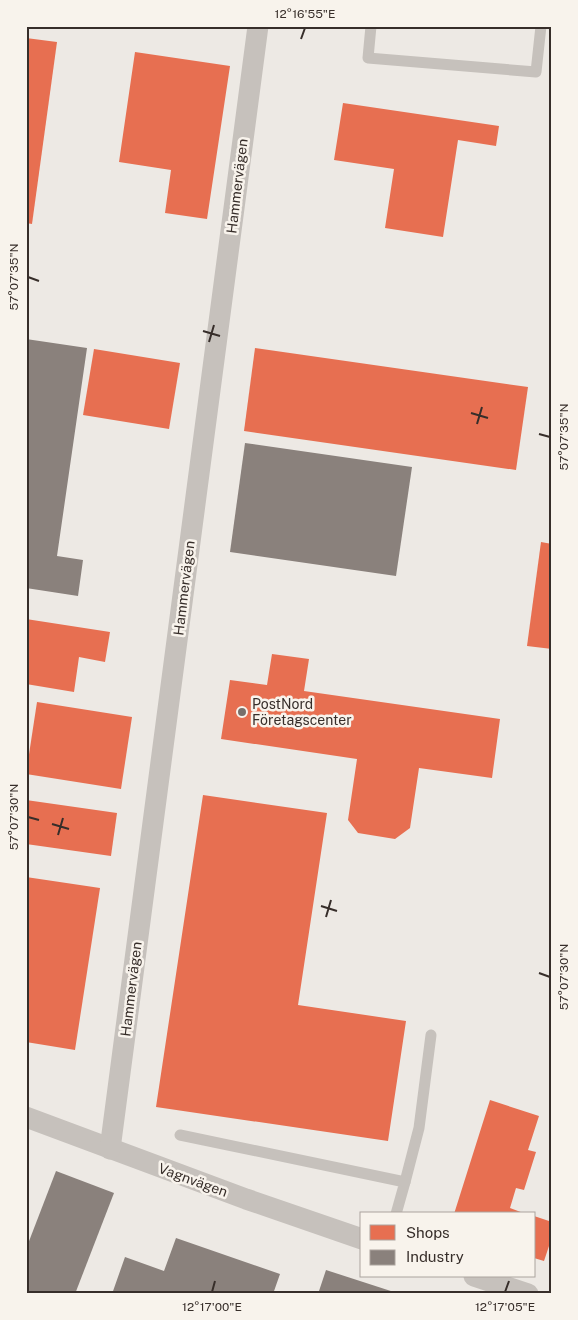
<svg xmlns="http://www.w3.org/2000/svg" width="578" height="1320" font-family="'Public Sans',sans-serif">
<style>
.shops{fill:#e76f51}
.industry{fill:#8a817c}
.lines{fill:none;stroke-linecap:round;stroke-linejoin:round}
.service{stroke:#c6c1bc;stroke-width:11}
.minor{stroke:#c6c1bc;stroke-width:21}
.ticks{fill:none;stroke:#372e2a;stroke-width:2}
.poi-dot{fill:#776f6b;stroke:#f8f3ec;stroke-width:2}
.labels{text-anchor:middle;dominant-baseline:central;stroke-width:5;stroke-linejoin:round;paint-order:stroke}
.street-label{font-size:14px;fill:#372e2a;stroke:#f8f3ec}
.poi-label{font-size:14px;fill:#372e2a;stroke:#f8f3ec;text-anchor:start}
.neatline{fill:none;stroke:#372e2a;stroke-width:2}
.ticks-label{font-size:12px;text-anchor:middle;fill:#372e2a}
</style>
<rect width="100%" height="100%" fill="#ede9e4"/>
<!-- shops -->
<g class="shops">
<path d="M26 38 57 42 32 224 26 223Z"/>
<path d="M135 52 230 66 207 219 165 213 171 170 119 162Z"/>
<path d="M343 103 499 126 496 146 458 140 443 237 385 228 394 169 334 160Z"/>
<path d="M255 348 528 387 516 470 244 431Z"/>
<path d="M94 349 180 363 169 429 83 415Z"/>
<path d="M541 542 552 544V649L527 646Z"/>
<path d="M26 619 110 632 105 662 79 657 74 692 26 684Z"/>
<path d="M272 654 309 659 304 691 500 719 492 778 419 768 410 828 395 839 358 833 348 820 357 759 221 739 230 680 267 685Z"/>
<path d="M37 702 132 717 121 789 26 774Z"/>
<path d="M203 795 327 813 298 1005 406 1021 388 1141 156 1107Z"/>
<path d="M26 800 117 813 111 856 26 844Z"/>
<path d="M26 877 100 888 75 1050 26 1042Z"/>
<path d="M490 1100 539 1116 528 1150 536 1152 524 1190 516 1188 510 1208 526 1214H454Z"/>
<path d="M534 1216 552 1222V1237L544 1261 534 1258Z"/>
</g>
<!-- industry -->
<g class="industry">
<path d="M26 339 87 348 57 556 83 560 78 596 26 588Z"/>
<path d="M245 443 412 467 396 576 230 552Z"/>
<path d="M56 1171 114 1193 75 1294H26V1249Z"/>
<path d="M176 1238 280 1274 273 1294H112L125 1257 164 1271Z"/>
<path d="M326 1270 397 1293 396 1294H318Z"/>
</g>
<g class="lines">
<!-- service -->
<g class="service">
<path d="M371 26 368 58 536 72 541 26"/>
<path d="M180 1135 405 1182 396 1214"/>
<path d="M405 1182 419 1128 431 1035"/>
</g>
<!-- minor -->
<g class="minor">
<path d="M26 1117 246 1199 362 1239"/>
<path d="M110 1149 258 26"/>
<path d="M474 1276 528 1294"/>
</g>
</g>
<!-- ticks -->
<path class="ticks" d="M301 39 305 28M28 277 39 281M203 331 220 336M209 342 214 325M471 413 488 418M477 424 482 407M539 434 550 437M28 817 39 820M52 824 69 829M58 835 63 818M321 906 337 911M326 917 331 900M539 973 550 977M212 1292 215 1281M505 1292 509 1281"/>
<!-- markers -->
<circle class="poi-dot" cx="242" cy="712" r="5"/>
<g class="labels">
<!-- street labels -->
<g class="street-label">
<text transform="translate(237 186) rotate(-83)">Hammervägen</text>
<text transform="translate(184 588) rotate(-83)">Hammervägen</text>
<text transform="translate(131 989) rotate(-83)">Hammervägen</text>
<text transform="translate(193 1180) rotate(20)">Vagnvägen</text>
</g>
<!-- poi labels -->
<g class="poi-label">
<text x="252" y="704">PostNord<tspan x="252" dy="16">Företagscenter</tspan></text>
</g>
</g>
<!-- border -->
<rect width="578" height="1320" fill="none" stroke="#f8f3ec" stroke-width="55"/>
<!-- legend -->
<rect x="360" y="1212" width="175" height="65" fill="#f8f3ec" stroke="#aba49e"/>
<rect x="370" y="1225" width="25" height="15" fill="#e76f51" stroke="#aba49e"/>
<text x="406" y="1238" font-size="15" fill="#372e2a">Shops</text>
<rect x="370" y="1250" width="25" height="15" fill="#8a817c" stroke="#aba49e"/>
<text x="406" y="1262" font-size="15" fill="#372e2a">Industry</text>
<rect x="28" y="28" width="522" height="1264" class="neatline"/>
<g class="ticks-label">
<text x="305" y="18">12°16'55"E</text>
<text transform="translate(14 277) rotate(-90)" y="4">57°07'35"N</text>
<text transform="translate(564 437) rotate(-90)" y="4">57°07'35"N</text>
<text transform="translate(14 817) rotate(-90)" y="4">57°07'30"N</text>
<text transform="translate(564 977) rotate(-90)" y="4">57°07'30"N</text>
<text x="212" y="1311">12°17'00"E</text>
<text x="505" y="1311">12°17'05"E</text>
</g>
</svg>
